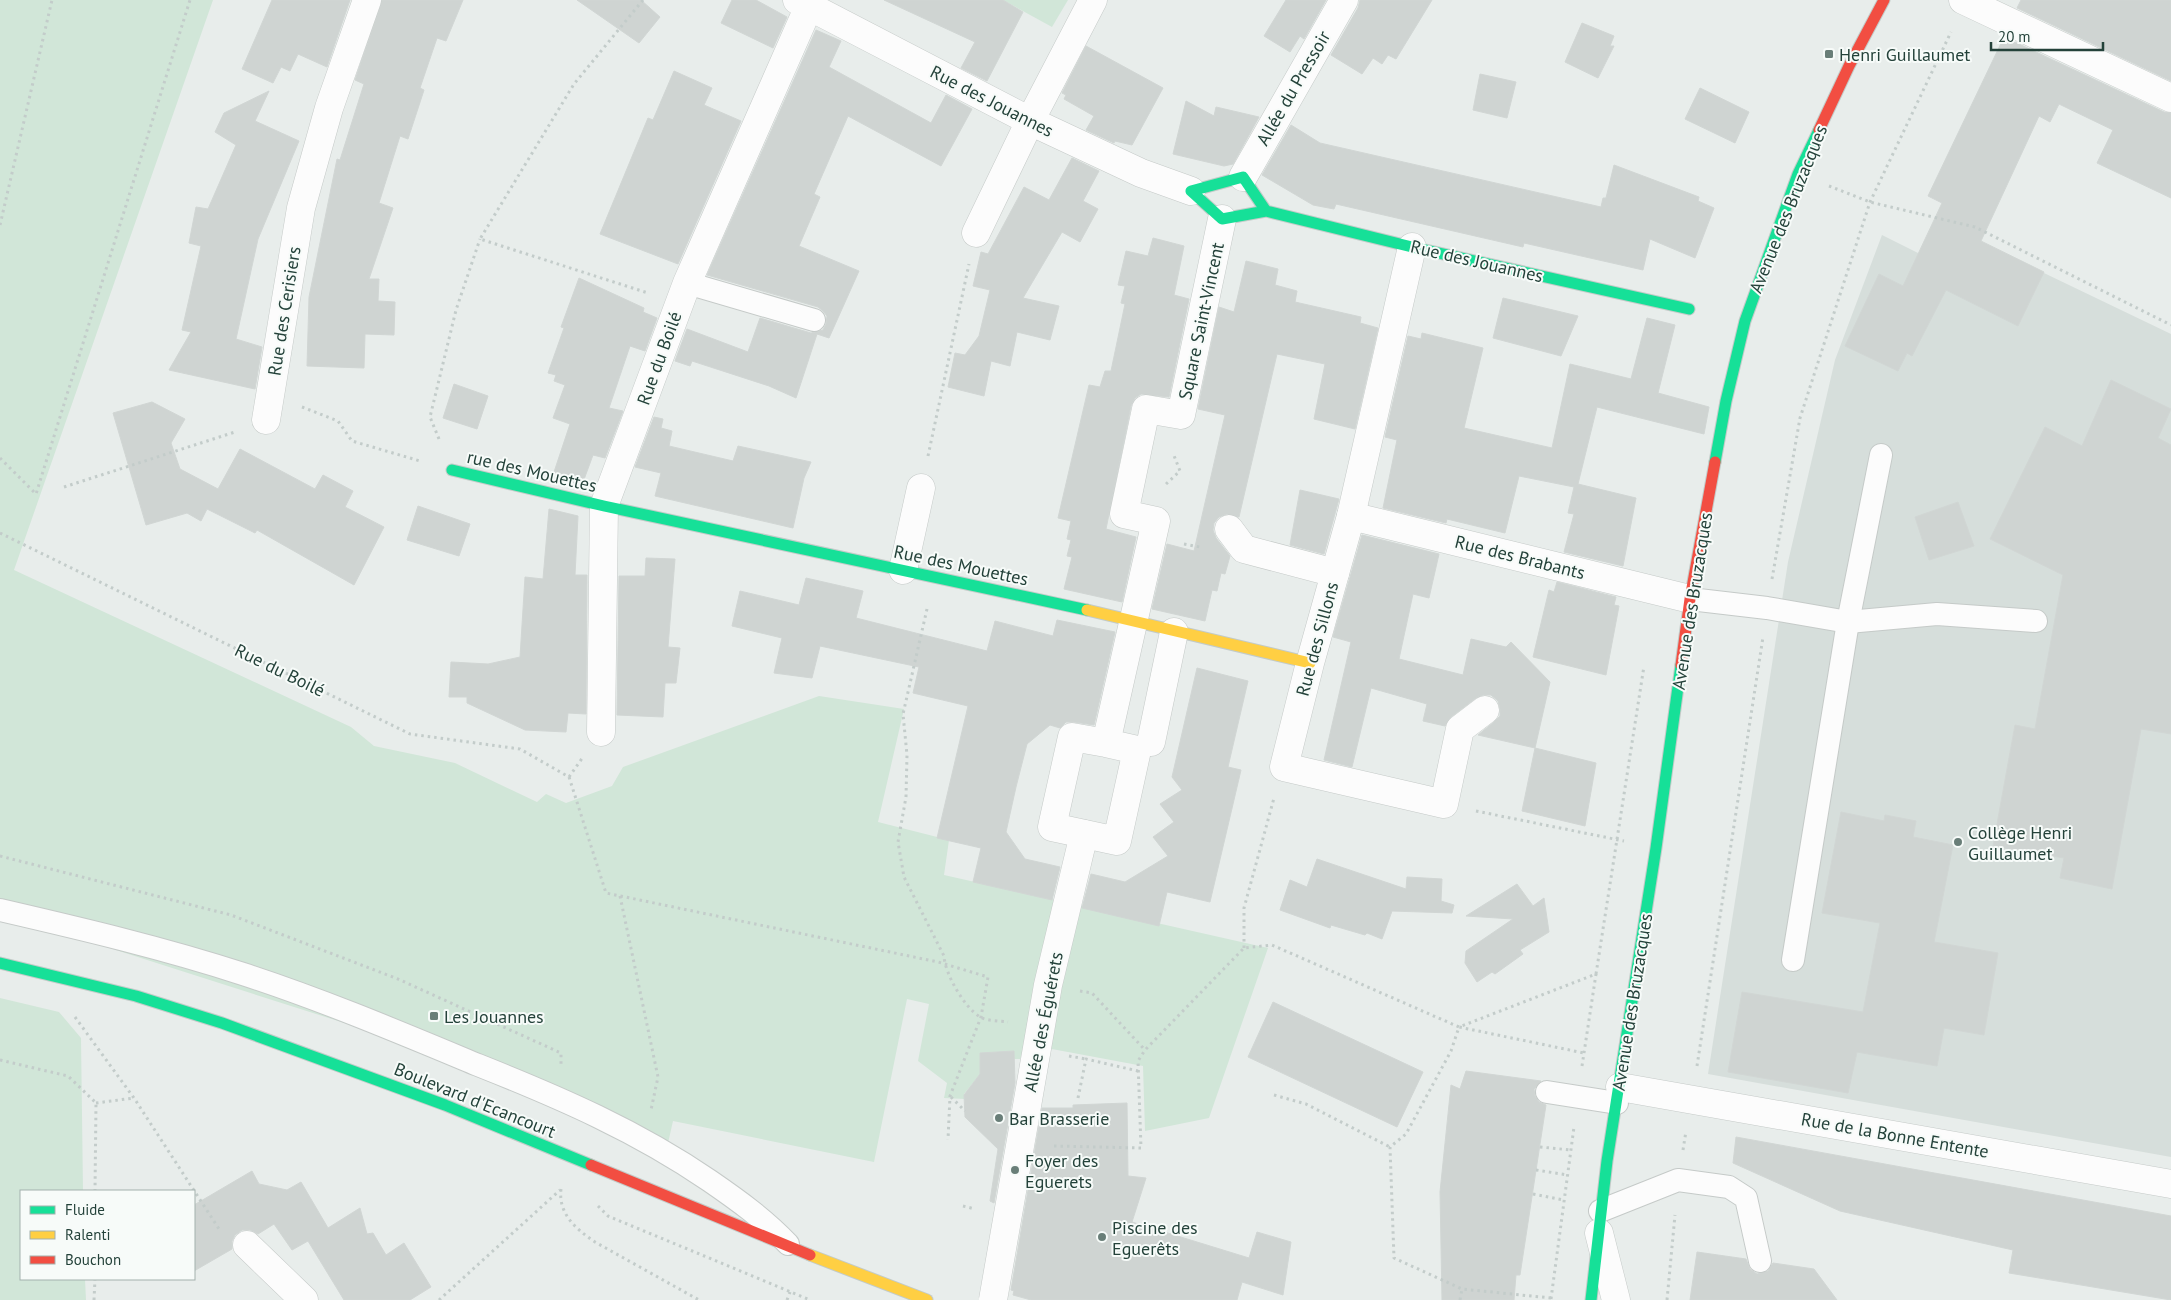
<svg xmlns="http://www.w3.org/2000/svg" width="2171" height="1300" font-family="'PT Sans',sans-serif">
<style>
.built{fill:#d6dedb}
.green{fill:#d1e6d8}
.building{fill:#cfd4d2;stroke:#d1d6d4}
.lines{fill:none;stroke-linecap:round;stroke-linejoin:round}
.lane-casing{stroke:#c5cac8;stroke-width:24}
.street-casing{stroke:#c5cac8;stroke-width:29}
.fast-casing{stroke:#c3cbc8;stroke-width:13}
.slow-casing{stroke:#c3cbc8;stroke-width:13}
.jam-casing{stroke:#c3cbc8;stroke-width:13}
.path{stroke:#c3ccca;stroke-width:3;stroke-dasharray:2.5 4;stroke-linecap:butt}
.lane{stroke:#fcfcfc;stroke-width:22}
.street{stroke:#fcfcfc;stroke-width:28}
.fast{stroke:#16e098;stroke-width:11}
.slow{stroke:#ffcf43;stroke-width:11}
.jam{stroke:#f24e42;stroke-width:11}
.street-bridge-casing{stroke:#c5cac8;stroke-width:29;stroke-linecap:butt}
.street-bridge{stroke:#fcfcfc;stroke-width:28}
.poi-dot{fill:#697e78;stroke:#f7fbf9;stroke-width:2}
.labels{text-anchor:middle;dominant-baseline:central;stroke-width:4;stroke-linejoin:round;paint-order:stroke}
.poi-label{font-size:18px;fill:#24423a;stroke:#f7fbf9;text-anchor:start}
.street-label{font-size:18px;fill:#24423a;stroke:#f7fbf9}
</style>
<rect width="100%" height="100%" fill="#e8edeb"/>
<!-- built -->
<path class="built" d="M1882 235 1970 279 1986 245 2171 334V1157L1708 1074 1788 562 1835 360Z"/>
<!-- green -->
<g class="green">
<path d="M0 0H213L14 570 351 727 374 746 455 763 537 802 546 794 566 803 612 786 623 767 819 696 904 709 878 822 949 840 944 875 1268 948 1209 1118 1145 1131 1143 1066 1025 1044 1020 1059H1014V1051L980 1053V1074L964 1094 965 1099 944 1098 947 1083 918 1061 929 1004 907 999 874 1162 673 1121 666 1152 360 1028 0 913Z"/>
<path d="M1003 0H1068L1052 27Z"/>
<path d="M0 998 59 1012 81 1038 83 1191H21V1279H85L86 1300H0Z"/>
</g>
<!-- building -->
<g class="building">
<path d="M272 0H350L327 67 298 54 290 71 281 67 273 83 242 69Z"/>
<path d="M382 0H463L446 41 437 38 420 88 424 90 408 139 400 136 379 203 393 208 369 279H379L378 301 395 302 394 335 365 334 364 368 307 366 309 297 337 159 340 160 364 84 355 80Z"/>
<path d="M577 0H641L660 17 639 43Z"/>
<path d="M732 0H756L787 17 773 48 721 23Z"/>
<path d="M884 0H1003L1023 12 987 81 961 68 975 42Z"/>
<path d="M1286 0H1326L1304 39 1300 36 1290 52 1264 36Z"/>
<path d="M1360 0H1432L1396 59 1388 55 1382 64 1373 58 1362 74 1331 55 1358 8Z"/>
<path d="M2021 0H2171V81L2017 8Z"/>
<path d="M1582 23 1614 36 1610 46H1614L1598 78 1565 62Z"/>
<path d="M816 30 841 41 829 67 931 123 946 95 972 109 941 166 848 116 814 194 820 197 799 246 859 271 829 338 817 334 796 398 769 386 692 361 690 366 675 361 687 329 748 352 760 318 811 333 823 330 826 324 827 316 823 311 818 307 707 275Z"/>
<path d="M2004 37 2164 112 2171 113V198L2097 163 2113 130 2059 104 2050 122 2039 116 1981 241 2044 272 2018 326 1946 290 1912 356 1907 353 1898 371 1845 346 1879 274 1903 286 1942 203 1928 196Z"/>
<path d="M1086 46 1163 88 1132 145 1115 141 1114 143 1086 130 1094 116 1064 99 1066 95 1062 93Z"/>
<path d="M674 71 712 88 704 105 741 121 678 264 600 234 648 118 653 120Z"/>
<path d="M1480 74 1516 82 1507 118 1473 110Z"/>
<path d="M1700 88 1749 112 1735 143 1685 119Z"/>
<path d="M269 91 255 121 299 141 258 239 236 339 262 347 255 389 169 370 191 332 182 330 201 246 189 243 196 207 208 209 236 145 215 132 224 113Z"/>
<path d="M1186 101 1214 116 1216 107 1259 117 1233 164 1224 166 1173 154Z"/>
<path d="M1291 125 1320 143 1601 207 1603 198H1606L1614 165 1699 197 1698 201 1714 208 1695 258 1650 239 1643 270 1524 243 1523 247 1336 204 1334 209 1313 205 1262 175Z"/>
<path d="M1072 158 1099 171 1083 201 1098 209 1080 242 1062 232 1023 298 1059 306 1050 340 1017 332 1010 366 991 361 984 396 948 387 955 353 965 355 979 336 990 290 973 286 981 252 988 254 1024 187 1049 200Z"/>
<path d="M1153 238 1184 246 1174 295 1189 299 1169 397 1141 394 1135 398 1131 406 1106 529 1136 537 1122 602 1064 589 1072 557 1067 556 1071 540 1067 539 1071 521 1058 518 1089 385 1100 387 1105 371H1111L1125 304 1121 303 1125 286 1118 285 1126 251 1148 256Z"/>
<path d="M1246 261 1278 269 1275 285 1297 291 1295 302 1361 317 1360 323 1378 328 1355 429 1314 419 1325 364 1277 354 1239 517 1227 514 1219 517 1214 523 1213 530 1216 538 1230 556 1225 574 1221 573 1217 591 1212 590 1205 621 1152 609 1167 544 1194 551 1225 415 1198 409 1219 307 1234 312Z"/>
<path d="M579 278 644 308 643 312 657 318 645 351 630 346 609 408 623 411 605 458 593 455 582 485 552 478 570 424 553 418 565 385 554 381 556 375 548 373 564 328 561 327Z"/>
<path d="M1503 298 1578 316 1561 356 1493 338Z"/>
<path d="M1647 318 1675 325 1658 393 1709 407 1704 434 1597 407 1578 484 1636 498 1623 566 1564 552 1574 514 1568 513 1574 487 1519 476 1505 533 1447 519 1446 523 1383 508 1397 440 1385 437 1408 336 1421 339 1422 333 1483 348 1464 428 1552 448 1570 364 1631 379Z"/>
<path d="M2111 380 2171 409 2158 438 2171 445V734L2141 729 2112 889 2060 878 2064 858 1993 846 2015 725 2035 729 2063 575 1990 539 2045 427 2082 446Z"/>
<path d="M454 384 488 396 477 429 443 418Z"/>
<path d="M152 402 185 419 171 443 180 469 218 489 240 449 315 489 323 475 353 491 345 507 384 527 354 585 257 530 255 533 207 509 201 521 187 513 146 525 113 413Z"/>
<path d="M654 417 663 419 661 428 672 431 669 446 733 461 738 446 811 462 804 478 793 528 655 496 661 473 635 467Z"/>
<path d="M1300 490 1339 499 1324 554 1290 545Z"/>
<path d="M1958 502 1974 546 1929 560 1915 517Z"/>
<path d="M418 506 470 524 459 556 407 540Z"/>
<path d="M549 509 578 516 575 575H587L586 714 568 713 566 732 525 730 467 703V697H449L451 662 488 664 520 657 525 577 543 579Z"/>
<path d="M1362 535 1439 554 1429 598 1413 594 1399 659 1463 675 1471 639 1506 647 1511 642 1550 682 1535 748 1478 735 1494 722 1500 716V709L1498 701 1491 695H1483L1476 698 1451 717 1445 726 1423 721 1427 704 1371 688 1352 767 1324 760 1351 642 1333 637Z"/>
<path d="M646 558 675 559 668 647 680 648 676 683H665L663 717 617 715 619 576H645Z"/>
<path d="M806 578 863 591 856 618 987 651 995 621 1053 636 1057 620 1115 632 1094 725 1074 722H1066L1060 728 1050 725 1027 744 1016 787 1006 832 1025 859 1060 867 1052 900 973 882 981 848 937 838 968 706 913 693 919 667 820 646 812 678 774 673 782 638 732 626 740 591 799 605Z"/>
<path d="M1557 582 1616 597 1614 605 1619 606 1606 675 1533 657 1549 590 1554 592Z"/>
<path d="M1197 668 1248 681 1228 767 1241 770 1210 902 1167 892 1159 926 1082 908 1091 874 1125 882 1168 856 1153 837 1174 822 1160 804 1182 790 1172 777Z"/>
<path d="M1535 748 1596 763 1585 826 1522 811Z"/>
<path d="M1841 812 1884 821 1885 815 1916 821 1913 837 1953 845 1934 942 1998 953 1984 1035 1944 1028 1937 1066 1857 1052 1848 1093 1728 1072 1742 992 1863 1012 1880 923 1822 913Z"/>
<path d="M1317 859 1406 889 1407 877 1442 879 1441 901 1454 905 1452 913 1392 911 1382 939 1367 933 1365 935 1331 925 1330 928 1280 910 1290 880 1307 887Z"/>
<path d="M1517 884 1533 906 1544 898 1549 932 1520 950 1523 954 1495 974 1492 972 1477 982 1465 963 1466 951 1513 919 1466 916Z"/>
<path d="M1273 1002 1423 1072 1397 1127 1248 1057Z"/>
<path d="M1014 1051 1015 1083 994 1203 990 1201 998 1149 965 1117 964 1095 980 1074V1053Z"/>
<path d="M1466 1071 1541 1081 1534 1089 1535 1096 1539 1102 1546 1105 1520 1275H1516L1514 1300H1442L1440 1192 1451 1085 1460 1089Z"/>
<path d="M1127 1103 1128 1176 1146 1178 1132 1222 1249 1258 1257 1232 1291 1242 1283 1295 1242 1282 1237 1300H1031L1013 1295 1014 1291 1011 1290 1042 1108H1073V1105Z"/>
<path d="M1736 1137 2171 1216V1300L2009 1273 2013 1250 1840 1211 1733 1163Z"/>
<path d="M252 1171 259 1184 287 1190 301 1182 328 1228 360 1208 367 1234 373 1233 386 1255 404 1243 431 1287 410 1300H344L308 1241 292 1250 274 1224 258 1234 250 1230H242L235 1235 232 1241V1249L194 1271V1205Z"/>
<path d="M1697 1252 1746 1259 1750 1269 1757 1274 1768 1271 1773 1263 1814 1269 1837 1300H1690Z"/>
</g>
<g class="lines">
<!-- lane casing -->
<g class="lane-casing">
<g id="lane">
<path d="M687 283 814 320"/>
<path d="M1690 599 1767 608 1848 622 1937 614 2036 621"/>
<path d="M0 910C82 929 163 948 243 974 323 1000 401 1033 478 1065 561 1098 637 1131 710 1181 739 1201 764 1219 788 1244"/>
<path d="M1793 960 1848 622 1881 455"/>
<path d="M1547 1092 1617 1103"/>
<path d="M1600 1211 1678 1180 1729 1187 1746 1198 1760 1261"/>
</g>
</g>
<!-- street casing -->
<g class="street-casing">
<g id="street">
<path d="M797 0 1030 121 1141 173 1191 191"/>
<path d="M1963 0 2171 98"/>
<path d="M1243 177 1344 0"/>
<path d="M976 233 1030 121 1093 0"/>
<path d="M1412 247 1351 516 1310 663 1284 767 1444 804 1460 729 1485 710"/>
<path d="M266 420 301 208 329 108 367 0"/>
<path d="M1351 516 1690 599"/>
<path d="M1229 529 1244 549 1335 573"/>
<path d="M903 570 921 488"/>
<path d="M601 732 604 506 687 283 809 6"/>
<path d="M1151 742 1174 632"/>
<path d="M1106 743 1072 737 1052 827 1117 841 1137 750 1106 743 1156 521 1124 514 1146 409 1181 415 1222 219"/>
<path d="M1620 1087 2171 1184"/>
<path d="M1024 1123 1048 985 1084 834"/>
<path d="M1599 1233 1616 1300"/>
<path d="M247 1245 304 1300"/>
</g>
</g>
<!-- fast casing -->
<g class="fast-casing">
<g id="fast">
<path d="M1266 211 1243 177 1191 191 1222 219 1266 211 1412 247 1689 309"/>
<path d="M1715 462 1726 401 1745 321 1798 174 1819 130"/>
<path d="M452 470 604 506 1087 610"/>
<path d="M0 963 136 996 222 1023 445 1105 591 1165"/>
<path d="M1591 1300 1607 1161 1656 848 1681 665"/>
</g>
</g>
<!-- slow casing -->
<g class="slow-casing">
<g id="slow">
<path d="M1087 610 1310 663"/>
<path d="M810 1255 927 1300"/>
</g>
</g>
<!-- jam casing -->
<g class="jam-casing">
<g id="jam">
<path d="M1819 130 1849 66 1884 0"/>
<path d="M1681 665 1690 599 1715 462"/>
<path d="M591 1165 810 1255"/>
</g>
</g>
<!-- path -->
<g class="path">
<path d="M643 0 574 84 480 239 648 293"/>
<path d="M1829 186 1870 202 1975 227 2171 325"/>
<path d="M0 225 52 0"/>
<path d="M302 407 338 421 352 441 420 461"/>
<path d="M439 439 430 417 456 310 480 239"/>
<path d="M928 456 969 264"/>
<path d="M0 458 36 494 190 0"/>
<path d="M1166 484 1180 471 1173 453"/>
<path d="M64 487 235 432"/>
<path d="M0 533 410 734 520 749 569 777"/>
<path d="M1184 544 1200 547"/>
<path d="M1772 579 1800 418 1870 202 1951 32"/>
<path d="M927 609 903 714 907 755 906 797 898 842 904 877 944 956C945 974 964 1007 980 1017 987 1021 1000 1021 1008 1022"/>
<path d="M569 777 606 893 938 962 988 977 981 1017 950 1096 948 1140"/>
<path d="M569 777 583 757"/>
<path d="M1476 811 1624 841"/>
<path d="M0 856 231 915 398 979 561 1053V1067"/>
<path d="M620 896 658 1077 651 1110"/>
<path d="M1244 948V908L1274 798"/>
<path d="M1080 991 1092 993 1145 1050"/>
<path d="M75 1017 134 1098 219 1229"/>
<path d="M1069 1056 1086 1059"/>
<path d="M0 1060 68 1076 96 1103 95 1191"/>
<path d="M1582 1066 1596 974"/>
<path d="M1697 1066 1763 637"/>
<path d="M1274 1095 1306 1104 1390 1147"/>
<path d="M951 1097 965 1111"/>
<path d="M1078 1098 1086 1059 1138 1071"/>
<path d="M96 1103 134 1098"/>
<path d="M1054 1146 1141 1148 1138 1061 1145 1050 1244 948 1272 945 1459 1027 1596 974 1644 666"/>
<path d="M1540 1147 1571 1150"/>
<path d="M1683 1150 1686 1131"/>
<path d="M1536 1170 1568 1175"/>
<path d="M561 1189C558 1214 576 1229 595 1242L699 1300"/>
<path d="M1533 1194 1564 1200"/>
<path d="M598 1206 608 1216 810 1300"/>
<path d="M963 1206 975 1209"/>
<path d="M1551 1298 1462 1289 1394 1258 1390 1147 1406 1134 1451 1051 1459 1027 1584 1053"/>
<path d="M1551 1299 1574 1127"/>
<path d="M94 1300 95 1279"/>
<path d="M439 1300 560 1190"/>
<path d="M787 1300 790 1292"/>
<path d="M1460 1300 1462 1289"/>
<path d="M1667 1300 1675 1215"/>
</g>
<!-- lane -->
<use href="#lane" class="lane"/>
<!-- street -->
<use href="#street" class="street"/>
<!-- fast -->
<use href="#fast" class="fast"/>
<!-- slow -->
<use href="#slow" class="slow"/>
<!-- jam -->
<use href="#jam" class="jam"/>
<!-- street-bridge casing -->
<g class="street-bridge-casing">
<path id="street-bridge" d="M993 1300 1024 1123"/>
</g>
<!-- street-bridge -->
<use href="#street-bridge" class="street-bridge"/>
</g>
<!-- markers -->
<g class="poi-dot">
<rect x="1824" y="49" width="10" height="10" rx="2.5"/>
<circle cx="1958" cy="842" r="5"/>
<rect x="429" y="1011" width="10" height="10" rx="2.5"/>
<circle cx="999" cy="1118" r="5"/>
<circle cx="1015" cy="1170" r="5"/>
<circle cx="1102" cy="1237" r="5"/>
</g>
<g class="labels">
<!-- poi labels -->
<g class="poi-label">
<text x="1839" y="54">Henri Guillaumet</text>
<text x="1968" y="832">Collège Henri<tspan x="1968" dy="21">Guillaumet</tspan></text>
<text x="444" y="1016">Les Jouannes</text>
<text x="1009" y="1118">Bar Brasserie</text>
<text x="1025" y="1160">Foyer des<tspan x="1025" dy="21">Eguerets</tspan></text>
<text x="1112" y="1227">Piscine des<tspan x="1112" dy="21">Eguerêts</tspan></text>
</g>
<!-- street labels -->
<g class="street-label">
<text transform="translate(1293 88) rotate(-60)">Allée du Pressoir</text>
<text transform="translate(992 101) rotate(27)">Rue des Jouannes</text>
<text transform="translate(1788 209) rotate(-68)">Avenue des Bruzacques</text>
<text transform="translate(1477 261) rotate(13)">Rue des Jouannes</text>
<text transform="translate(284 311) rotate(-81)">Rue des Cerisiers</text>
<text transform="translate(1201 321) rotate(-78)">Square Saint-Vincent</text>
<text transform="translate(659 358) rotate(-70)">Rue du Boilé</text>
<text transform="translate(532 471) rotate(13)">rue des Mouettes</text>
<text transform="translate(1520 557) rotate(14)">Rue des Brabants</text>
<text transform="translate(961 565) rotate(12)">Rue des Mouettes</text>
<text transform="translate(1692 601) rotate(-81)">Avenue des Bruzacques</text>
<text transform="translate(1317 639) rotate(-75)">Rue des Sillons</text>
<text transform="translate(280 670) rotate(26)">Rue du Boilé</text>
<text transform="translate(1632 1002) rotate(-81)">Avenue des Bruzacques</text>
<text transform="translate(1043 1022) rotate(-79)">Allée des Éguérets</text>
<text transform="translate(475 1100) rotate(22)">Boulevard d'Ecancourt</text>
<text transform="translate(1895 1135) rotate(10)">Rue de la Bonne Entente</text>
</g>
</g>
<!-- legend -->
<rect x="20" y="1190" width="175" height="90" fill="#f7fbf9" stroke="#a3b1ad"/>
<rect x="30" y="1206" width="25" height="8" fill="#16e098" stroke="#a3b1ad"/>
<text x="65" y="1215" font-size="15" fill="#24423a">Fluide</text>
<rect x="30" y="1231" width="25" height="8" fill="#ffcf43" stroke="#a3b1ad"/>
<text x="65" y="1240" font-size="15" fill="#24423a">Ralenti</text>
<rect x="30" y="1256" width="25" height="8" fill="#f24e42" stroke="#a3b1ad"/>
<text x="65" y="1265" font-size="15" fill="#24423a">Bouchon</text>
<!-- scale -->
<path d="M1991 42v8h112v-8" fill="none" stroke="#24423a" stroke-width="2.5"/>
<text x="1998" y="42" font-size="15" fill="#24423a" stroke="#f7fbf9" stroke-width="4" paint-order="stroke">20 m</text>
</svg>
